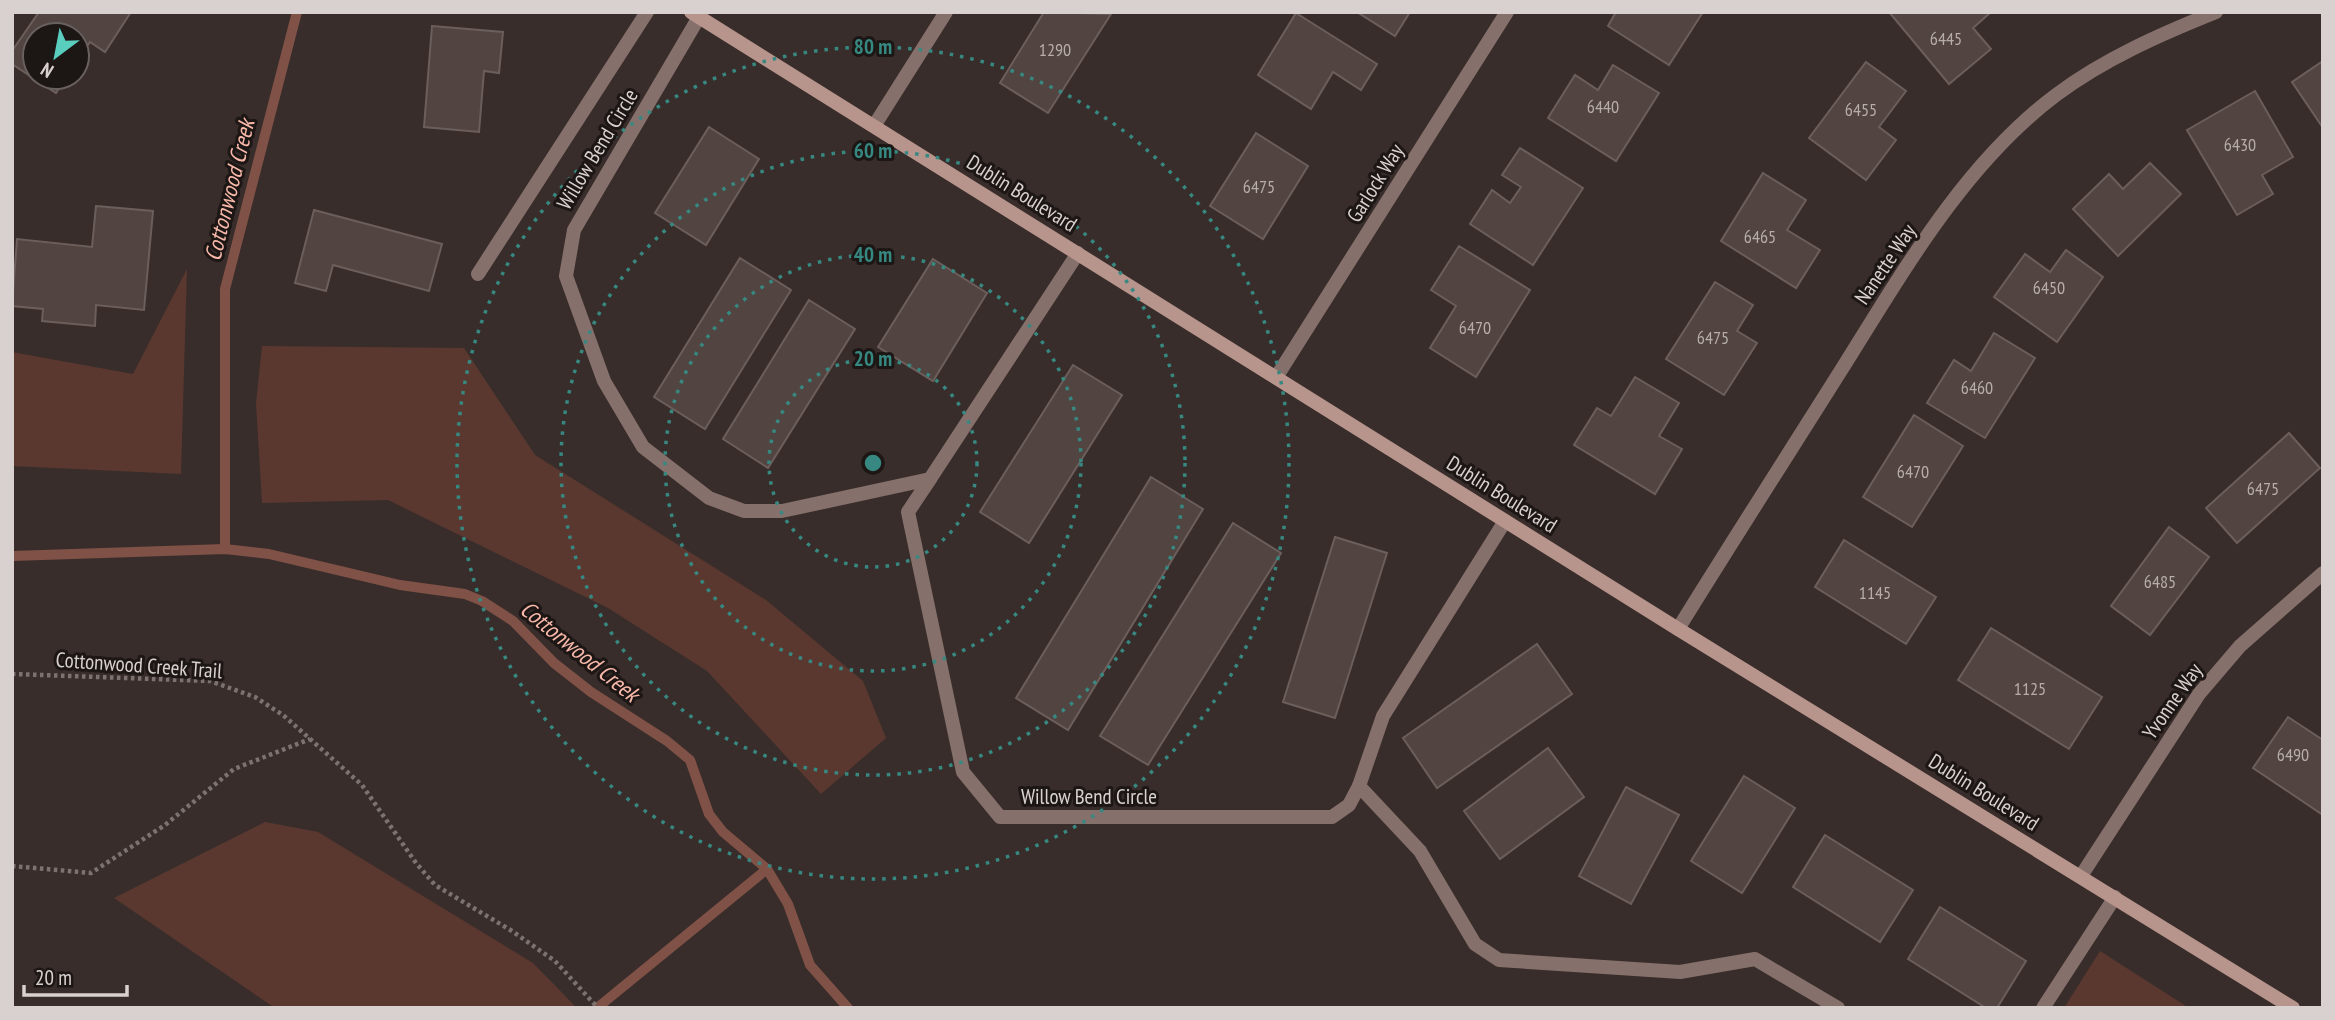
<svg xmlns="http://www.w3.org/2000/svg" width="2335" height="1020" font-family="'PT Sans Narrow',sans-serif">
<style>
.green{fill:#5a3830}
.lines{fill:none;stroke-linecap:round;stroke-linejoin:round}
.stream{stroke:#805247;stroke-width:10}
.building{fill:#514441;stroke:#6c5e5b;stroke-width:2}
.path{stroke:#7c7370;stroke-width:4.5;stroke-dasharray:3.5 3.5;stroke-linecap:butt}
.service{stroke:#86706b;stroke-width:14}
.minor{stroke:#86706b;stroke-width:14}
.secondary{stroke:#b7948c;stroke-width:14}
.ring{fill:none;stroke:#378881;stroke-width:3.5;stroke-dasharray:3.5 7}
.labels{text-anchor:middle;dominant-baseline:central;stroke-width:6;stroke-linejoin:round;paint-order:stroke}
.number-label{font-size:18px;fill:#b7aeac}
.street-label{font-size:21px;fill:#d9d1cf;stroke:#1c1615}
.water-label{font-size:23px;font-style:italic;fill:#f7b8a9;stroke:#1c1615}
.centre{fill:#378881;stroke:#1c1615;stroke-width:3.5}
.ring-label{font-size:21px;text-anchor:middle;font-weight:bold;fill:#378881;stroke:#1c1615;stroke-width:6;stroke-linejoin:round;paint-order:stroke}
</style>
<rect width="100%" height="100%" fill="#382d2a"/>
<!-- green -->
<g class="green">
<path d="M187 269 181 474 12 466V352L133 374Z"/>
<path d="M262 346 464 348 535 455 766 600 863 681 886 738 821 794 707 671 608 608 388 500 262 503 256 403Z"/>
<path d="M265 822 318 832 533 963 577 1008H275L114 898Z"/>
<path d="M2100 951 2189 1008H2064Z"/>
</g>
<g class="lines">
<!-- stream -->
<g class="stream">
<path d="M225 549V289L297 12"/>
<path d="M12 556 225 549 269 554 400 585 465 594 482 601 513 621 554 663 591 692 667 741 690 760 709 814 723 832 767 869 788 904 810 965 848 1008"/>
<path d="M597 1008 767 869"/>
</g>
</g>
<!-- building -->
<g class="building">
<path d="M39 12H131L105 52 90 42 77 61V35H35V77H66L56 93 12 64V51Z"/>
<path d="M1044 12 1111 14 1048 113 1000 83Z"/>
<path d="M1357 12H1410L1395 36Z"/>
<path d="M1616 12H1703L1669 65 1608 26Z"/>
<path d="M1889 12H1991L1973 28 1991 49 1949 84Z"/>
<path d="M1296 13 1377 64 1361 90 1333 72 1311 109 1258 75Z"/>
<path d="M432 26 503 32 499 73 484 71 479 132 424 127Z"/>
<path d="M2323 61V128L2292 82Z"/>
<path d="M1866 62 1906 91 1879 127 1896 140 1866 180 1809 138Z"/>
<path d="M1613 65 1659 93 1616 161 1548 118 1575 75 1598 90Z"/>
<path d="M2255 91 2293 157 2262 175 2273 194 2237 215 2187 130Z"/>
<path d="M709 127 759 159 706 245 655 213Z"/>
<path d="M1256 133 1308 166 1263 239 1210 206Z"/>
<path d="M1520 148 1583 188 1533 265 1470 224 1492 190 1510 203 1521 187 1502 175Z"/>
<path d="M2150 163 2181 194 2118 256 2073 209 2109 174 2123 189Z"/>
<path d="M1763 173 1806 200 1787 230 1820 250 1796 288 1721 241Z"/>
<path d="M96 206 153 211 144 310 96 305 95 326 42 321 43 309 12 306 17 239 92 247Z"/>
<path d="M314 210 442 244 429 291 333 265 326 291 295 283Z"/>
<path d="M1459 246 1530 290 1476 377 1430 348 1456 306 1431 290Z"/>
<path d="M2066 250 2103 277 2057 342 1994 297 2025 254 2050 272Z"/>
<path d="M740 258 791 290 705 429 654 397Z"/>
<path d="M933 259 987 293 933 381 878 347Z"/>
<path d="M1715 282 1753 305 1737 331 1757 343 1724 395 1666 359Z"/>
<path d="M809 300 855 329 768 468 723 439Z"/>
<path d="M1994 333 2035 358 1985 438 1927 403 1954 360 1971 371Z"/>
<path d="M1073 365 1122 395 1029 543 980 512Z"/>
<path d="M1635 377 1679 403 1659 436 1682 449 1655 494 1574 445 1597 408 1611 416Z"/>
<path d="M1914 415 1963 446 1912 527 1863 497Z"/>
<path d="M2289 433 2320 468 2237 543 2206 508Z"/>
<path d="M1151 477 1203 509 1068 730 1016 698Z"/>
<path d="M1233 523 1281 553 1148 765 1100 736Z"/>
<path d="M2169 527 2209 557 2150 635 2111 606Z"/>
<path d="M1335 537 1387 553 1335 718 1283 702Z"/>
<path d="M1844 540 1936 597 1906 644 1815 587Z"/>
<path d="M1991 628 2102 697 2069 749 1958 680Z"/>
<path d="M1537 644 1572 694 1437 788 1403 738Z"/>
<path d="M2288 717 2323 740V815L2253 768Z"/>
<path d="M1548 748 1584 797 1500 859 1464 811Z"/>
<path d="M1744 776 1795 808 1742 893 1691 861Z"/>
<path d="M1626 787 1679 815 1631 904 1579 876Z"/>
<path d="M1825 835 1913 890 1880 942 1793 887Z"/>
<path d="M1940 907 2026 961 1997 1008H1986L1908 959Z"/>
</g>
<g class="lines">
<!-- path -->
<g class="path">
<path d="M12 674 210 681 255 697 283 715 362 785 416 863 435 885 512 931 555 961 598 1008"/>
<path d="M12 866 91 873 165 825 234 769 310 739"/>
</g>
<!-- service -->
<path class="service" d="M478 274 647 12"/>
<!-- minor -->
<g class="minor">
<path d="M699 17 574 230 566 276 604 381 643 447 709 498 744 511H782L930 479 908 512 963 772 1000 817H1332L1349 805 1359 786 1420 851 1475 944 1499 960 1680 972 1755 959 1838 1008"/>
<path d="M874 126 946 12"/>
<path d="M1277 376 1507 12"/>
<path d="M930 479 1078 253"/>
<path d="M1678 629C1733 540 1789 453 1845 364 1904 270 1965 163 2056 95 2104 59 2161 34 2216 12"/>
<path d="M1359 786 1383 716 1505 521"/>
<path d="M2081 876 2199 694 2240 646 2323 573"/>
<path d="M2043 1008 2115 897"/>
</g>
<!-- secondary -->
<path class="secondary" d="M691 12 1678 629 2293 1008"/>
</g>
<!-- distance rings -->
<g class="ring">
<circle cx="873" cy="463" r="104"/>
<circle cx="873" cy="463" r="208"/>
<circle cx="873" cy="463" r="312"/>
<circle cx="873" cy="463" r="416"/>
</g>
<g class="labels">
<!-- number labels -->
<g class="number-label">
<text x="1946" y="38">6445</text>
<text x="1055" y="49">1290</text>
<text x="1603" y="106">6440</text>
<text x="1861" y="109">6455</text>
<text x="2240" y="144">6430</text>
<text x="1259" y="186">6475</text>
<text x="1760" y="236">6465</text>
<text x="2049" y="287">6450</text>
<text x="1475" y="327">6470</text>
<text x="1713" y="337">6475</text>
<text x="1977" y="387">6460</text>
<text x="1913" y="471">6470</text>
<text x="2263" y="488">6475</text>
<text x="2160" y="581">6485</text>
<text x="1875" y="592">1145</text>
<text x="2030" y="688">1125</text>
<text x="2293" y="754">6490</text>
</g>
<!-- street labels -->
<g class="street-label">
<text transform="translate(597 149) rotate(-59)">Willow Bend Circle</text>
<text transform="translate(1375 183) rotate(-58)">Garlock Way</text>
<text transform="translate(1022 193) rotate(32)">Dublin Boulevard</text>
<text transform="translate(1885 264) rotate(-56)">Nanette Way</text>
<text transform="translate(1502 494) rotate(32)">Dublin Boulevard</text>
<text transform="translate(139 665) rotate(4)">Cottonwood Creek Trail</text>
<text transform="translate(2172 701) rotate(-55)">Yvonne Way</text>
<text transform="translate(1984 792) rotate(32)">Dublin Boulevard</text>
<text x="1089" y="796">Willow Bend Circle</text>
</g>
<!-- water labels -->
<g class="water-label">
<text transform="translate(229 190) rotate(-76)">Cottonwood Creek</text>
<text transform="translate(580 651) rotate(39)">Cottonwood Creek</text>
</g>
</g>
<circle cx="873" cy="463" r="10" class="centre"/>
<g class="ring-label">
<text x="873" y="54">80 m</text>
<text x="873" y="158">60 m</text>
<text x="873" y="262">40 m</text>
<text x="873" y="366">20 m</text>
</g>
<!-- border -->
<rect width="2335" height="1020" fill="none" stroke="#d9d1cf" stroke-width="28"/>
<!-- north arrow -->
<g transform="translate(56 56) rotate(212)"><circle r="33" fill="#1c1615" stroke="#68615f" stroke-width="2"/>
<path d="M0-5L12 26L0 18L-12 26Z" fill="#59cebf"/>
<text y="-10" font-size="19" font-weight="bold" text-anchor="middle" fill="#d9d1cf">N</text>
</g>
<!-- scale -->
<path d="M24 985v10h103v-10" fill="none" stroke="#d9d1cf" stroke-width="3.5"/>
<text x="35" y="985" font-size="21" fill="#d9d1cf" stroke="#1c1615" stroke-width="5" paint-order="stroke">20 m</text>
</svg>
